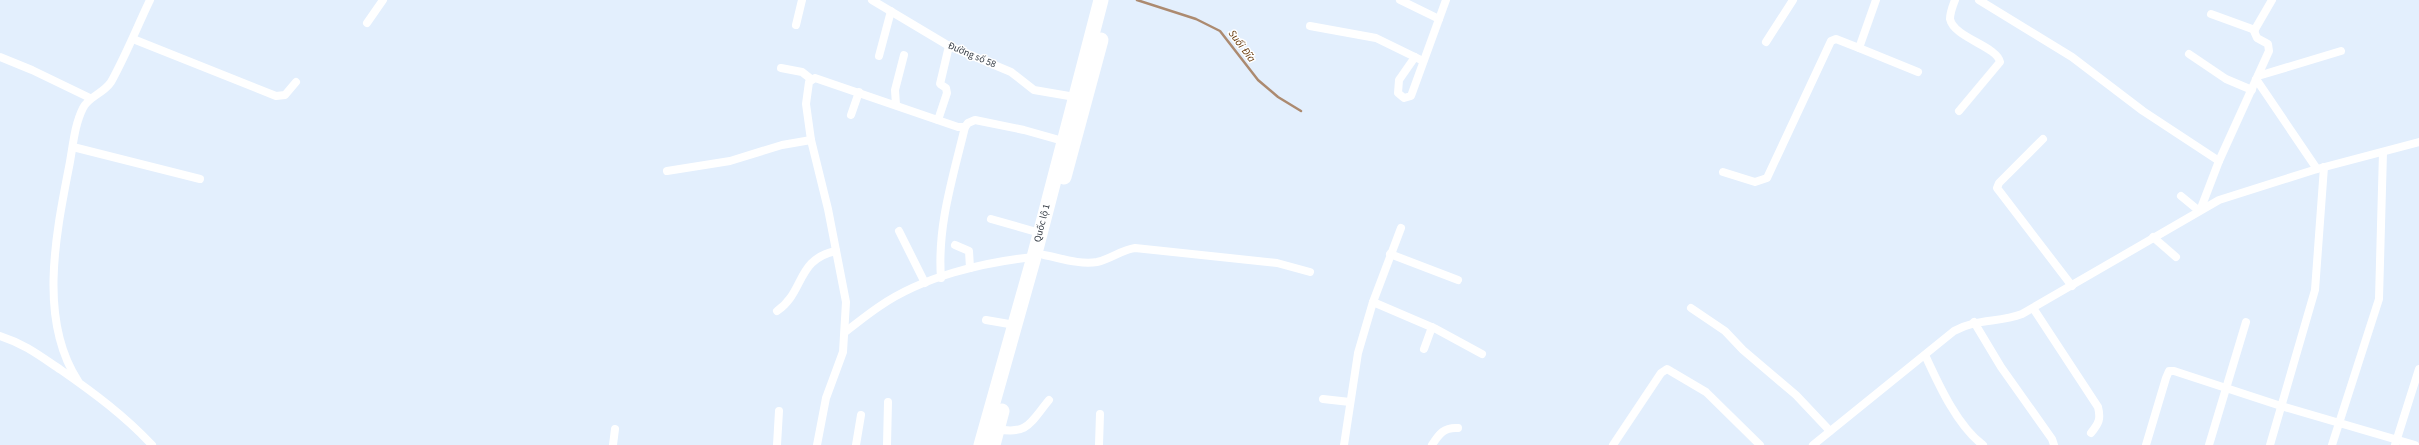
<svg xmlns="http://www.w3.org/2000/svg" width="2419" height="445" font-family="'Source Sans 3',sans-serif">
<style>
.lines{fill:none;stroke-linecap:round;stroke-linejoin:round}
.stream{stroke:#ac8a70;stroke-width:2.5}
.street{stroke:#fff;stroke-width:8}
.highway{stroke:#fff;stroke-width:15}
.labels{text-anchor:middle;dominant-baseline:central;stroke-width:3;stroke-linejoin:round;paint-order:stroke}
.street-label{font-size:10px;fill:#343b44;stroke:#fff}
.water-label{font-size:11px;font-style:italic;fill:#67390a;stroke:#fff}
</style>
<rect width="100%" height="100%" fill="#e3effd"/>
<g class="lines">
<!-- stream -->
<path class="stream" d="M1137 0 1196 19 1220 31 1258 80 1278 97 1301 111"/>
<!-- street -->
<g class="street">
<path d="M872 0 949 46 1011 72 1034 90 1075 97"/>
<path d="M1400 0 1439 19"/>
<path d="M1876 0 1859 48 1918 72"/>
<path d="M1955 0C1953 5 1950 13 1950 19 1954 38 1997 46 2000 62L1959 111"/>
<path d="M1979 0 2072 57 2143 111 2219 161"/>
<path d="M2211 14 2255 30"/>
<path d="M367 23 383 0"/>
<path d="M796 25 802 0"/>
<path d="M1310 26 1376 38 1419 59"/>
<path d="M133 39 276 96 285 95 296 82"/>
<path d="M1766 42 1793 0"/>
<path d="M2189 54 2226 79 2252 90"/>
<path d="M879 56 891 11"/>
<path d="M0 57 32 70 90 98"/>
<path d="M1415 57 1399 80 1398 93 1404 98 1411 96 1446 0"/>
<path d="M781 68 802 72 811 79"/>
<path d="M2258 76 2341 51"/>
<path d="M2256 79 2317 169"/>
<path d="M896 105 895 90 904 55"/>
<path d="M851 115 859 92"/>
<path d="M938 120 947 93 946 88 940 84 949 46"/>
<path d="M2043 139 1999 183 1997 188 2072 286"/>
<path d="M73 147 200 179"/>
<path d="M667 171 730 161 782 145 811 140"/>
<path d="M1723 172 1755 182 1767 178 1831 41 1836 39 1859 48"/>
<path d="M2181 196 2198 210"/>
<path d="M2201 208 2219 161 2269 51 2268 44 2257 38 2254 31 2272 0"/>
<path d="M991 219 1040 233"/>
<path d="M899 231 925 283"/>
<path d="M2153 237 2176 257"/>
<path d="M955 245 969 251 970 268"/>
<path d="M1390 254 1458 280"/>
<path d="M1044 255C1060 258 1080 265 1097 262 1111 259 1121 250 1135 248L1277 263 1310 272"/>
<path d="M941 278C937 226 953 177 965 127"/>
<path d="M1373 302 1436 329 1482 354"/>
<path d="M1691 308 1725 331 1743 350 1796 395 1830 431"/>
<path d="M2033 308 2098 407C2101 419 2099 423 2091 433"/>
<path d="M777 311C805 292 796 259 836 251"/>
<path d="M986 320 1015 325"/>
<path d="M1974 322 2001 367 2052 439 2054 445"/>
<path d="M845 332C857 323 868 314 880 306 922 277 983 262 1034 257"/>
<path d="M0 336C25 344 40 356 61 370 94 393 125 416 152 445"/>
<path d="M1424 349 1432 327"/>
<path d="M1925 355C1938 383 1957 426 1983 445"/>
<path d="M78 381C38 320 56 234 69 167 73 147 74 126 83 108 89 96 103 94 111 82 126 55 137 27 150 0"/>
<path d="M1323 399 1350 402"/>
<path d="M997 429C1028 435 1030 423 1049 400"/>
<path d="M613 445 615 429"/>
<path d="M777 445 779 411"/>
<path d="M817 445 826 398 843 352 846 302 828 209 811 140 806 104 809 82 815 78 958 127H965L968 123 975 120 1024 130 1063 141"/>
<path d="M856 445 861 415"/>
<path d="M887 445 888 402"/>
<path d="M1099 445 1100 414"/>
<path d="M1344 445 1358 353 1373 302 1401 228"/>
<path d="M1432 445C1439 434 1444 427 1458 428"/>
<path d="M1613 445 1661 373 1667 369 1706 392 1760 445"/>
<path d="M1813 445 1954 331C1977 318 1998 323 2022 314L2219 200 2317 169 2419 142"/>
<path d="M2146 445 2166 378 2169 371H2174L2281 406 2415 445"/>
<path d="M2209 445 2246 322"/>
<path d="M2270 445 2315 290 2324 167"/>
<path d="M2332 445 2379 299 2383 152"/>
<path d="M2395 445 2419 369"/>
</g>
<!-- highway -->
<g class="highway">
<path d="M1064 177 1101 40"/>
<path d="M981 445 1034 257 1101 0"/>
<path d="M993 445 1002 411"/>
</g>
</g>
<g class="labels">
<!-- street labels -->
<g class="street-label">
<text transform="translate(972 55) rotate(23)">Đường số 58</text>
<text transform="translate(1042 223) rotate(-76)">Quốc lộ 1</text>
</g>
<!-- water labels -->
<g class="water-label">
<text transform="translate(1242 46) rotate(53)">Suối Đĩa</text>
</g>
</g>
</svg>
